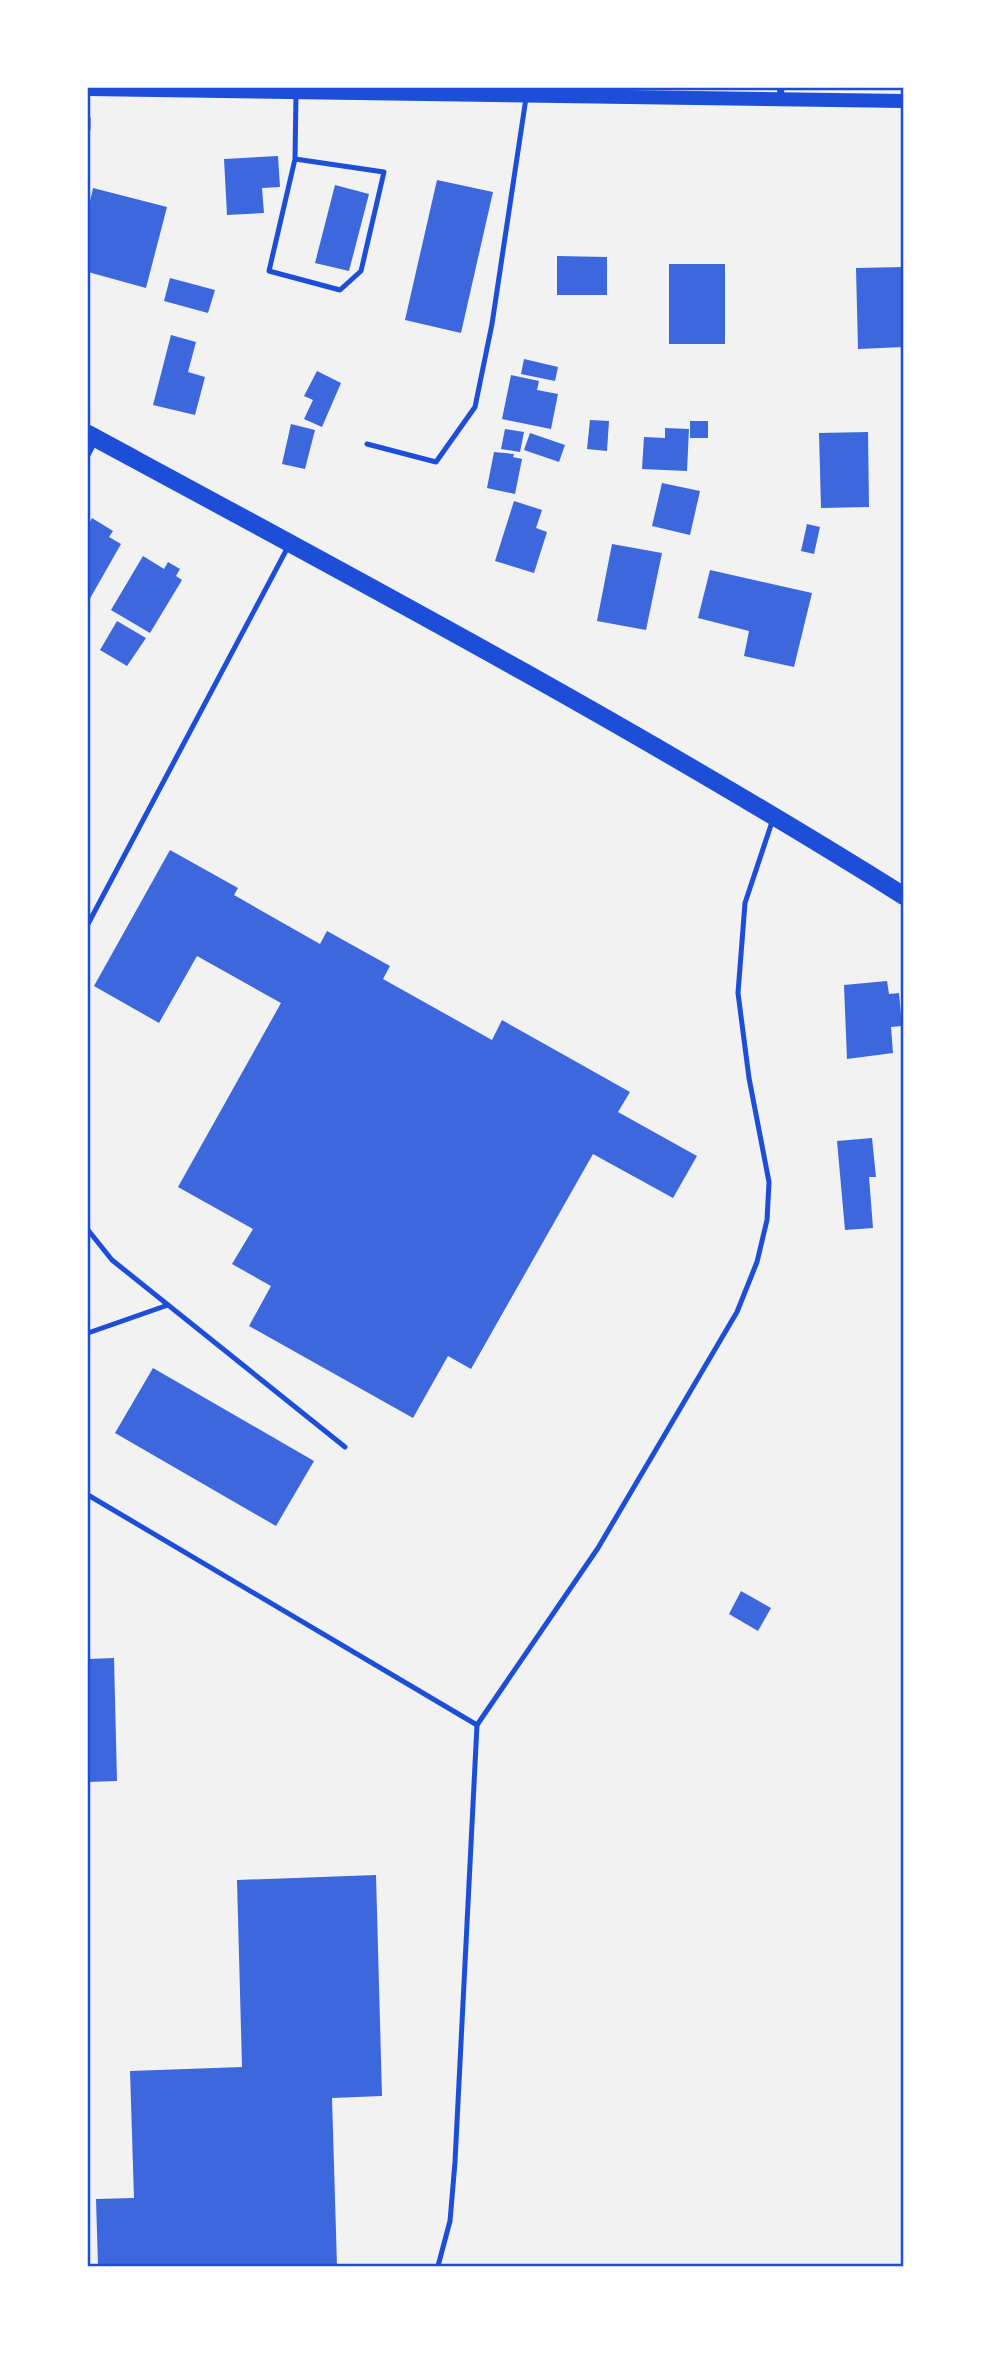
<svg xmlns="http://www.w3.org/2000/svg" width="991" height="2354" font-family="Mulish,sans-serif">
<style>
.building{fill:#3d67dc}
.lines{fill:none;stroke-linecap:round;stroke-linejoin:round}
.service{stroke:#1d4ed8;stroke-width:5}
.minor{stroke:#1d4ed8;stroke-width:7}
.secondary{stroke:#1d4ed8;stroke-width:14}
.primary{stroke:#1d4ed8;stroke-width:18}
.neatline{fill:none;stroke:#1d4ed8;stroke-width:2.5}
</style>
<rect width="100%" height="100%" fill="#f2f2f2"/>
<!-- building -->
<g class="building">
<path d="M278 156 280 187 262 188 264 213 227 215 224 159Z"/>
<path d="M437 180 493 192 461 333 405 320Z"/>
<path d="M335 185 369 194 349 271 315 263Z"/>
<path d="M93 188 167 207 146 288 88 272V210Z"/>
<path d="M557 256 607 257V295H557Z"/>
<rect x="669" y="264" width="56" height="80"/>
<path d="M904 267V347L858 349 856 268Z"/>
<path d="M170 278 215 290 208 313 164 301Z"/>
<path d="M171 335 196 342 188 372 205 377 195 415 153 405Z"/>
<path d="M524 359 558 367 555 381 521 374Z"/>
<path d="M317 371 341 383 322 427 304 419 313 400 304 396Z"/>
<path d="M511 375 539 381 537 390 558 394 551 429 502 419Z"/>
<path d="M590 420 609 421 607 451 587 449Z"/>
<rect x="690" y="421" width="18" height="17"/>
<path d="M291 424 315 430 305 469 282 464Z"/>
<path d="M665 428 689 429 687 471 642 469 644 437 665 438Z"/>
<path d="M505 429 524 432 520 452 501 449Z"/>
<path d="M868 432 869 507 821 508 819 433Z"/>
<path d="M530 433 565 445 559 462 524 450Z"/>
<path d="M494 452 514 454 513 457 522 459 515 494 487 488Z"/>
<path d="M662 483 700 491 690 535 652 526Z"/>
<path d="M514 501 542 510 536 528 547 532 534 573 495 561Z"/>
<path d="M92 518 113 531 109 537 121 544 88 602V526Z"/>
<path d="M807 524 820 527 814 554 801 551Z"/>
<path d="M612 544 662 553 646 630 597 621Z"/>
<path d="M143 556 164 569 168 562 180 569 176 576 182 580 150 633 111 610Z"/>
<path d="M710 570 812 593 794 667 744 656 749 631 698 618Z"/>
<path d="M117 621 146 638 127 666 100 650Z"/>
<path d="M170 850 238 888 234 895 320 944 327 931 390 966 383 979 492 1040 502 1020 630 1092 618 1112 697 1156 673 1198 593 1154 471 1369 448 1356 413 1418 249 1326 271 1286 232 1264 253 1229 178 1187 281 1003 197 956 159 1023 94 986Z"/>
<path d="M887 981 889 994 899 993 902 1026 891 1027 893 1053 847 1059 844 985Z"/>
<path d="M872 1138 876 1177H869L873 1228 845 1230 837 1141Z"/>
<path d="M153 1368 314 1461 276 1526 115 1433Z"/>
<path d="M741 1591 771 1608 758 1631 729 1614Z"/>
<path d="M114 1658 117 1781 88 1782V1659Z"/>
<path d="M376 1875 382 2096 332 2098 337 2266H98L96 2199 134 2198 130 2071 242 2067 237 1880Z"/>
</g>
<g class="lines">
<!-- service -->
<g class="service">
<path d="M88 118V129"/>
<path d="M295 159 384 172 361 271 340 290 269 271 295 159 296 95"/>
<path d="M367 444 436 462 475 407 492 324 526 98"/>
<path d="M88 455 95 442"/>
<path d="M88 924 289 545"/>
<path d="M88 1230 112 1260 345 1447"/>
<path d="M88 1333 168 1305"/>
<path d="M88 1495 477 1725"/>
<path d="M438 2266 450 2221 455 2162 477 1725 598 1548 737 1312 757 1262 767 1220 769 1182 749 1078 738 993 745 903 773 819"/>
</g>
<!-- minor -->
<path class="minor" d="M780 99 781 88"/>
<!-- secondary -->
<path class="secondary" d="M88 89 904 101"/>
<!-- primary -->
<path class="primary" d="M88 434C362 582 639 730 904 896"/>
</g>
<!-- border -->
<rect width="991" height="2354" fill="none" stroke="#ffffff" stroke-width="178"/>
<rect x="89" y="89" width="813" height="2176" class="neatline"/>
</svg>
